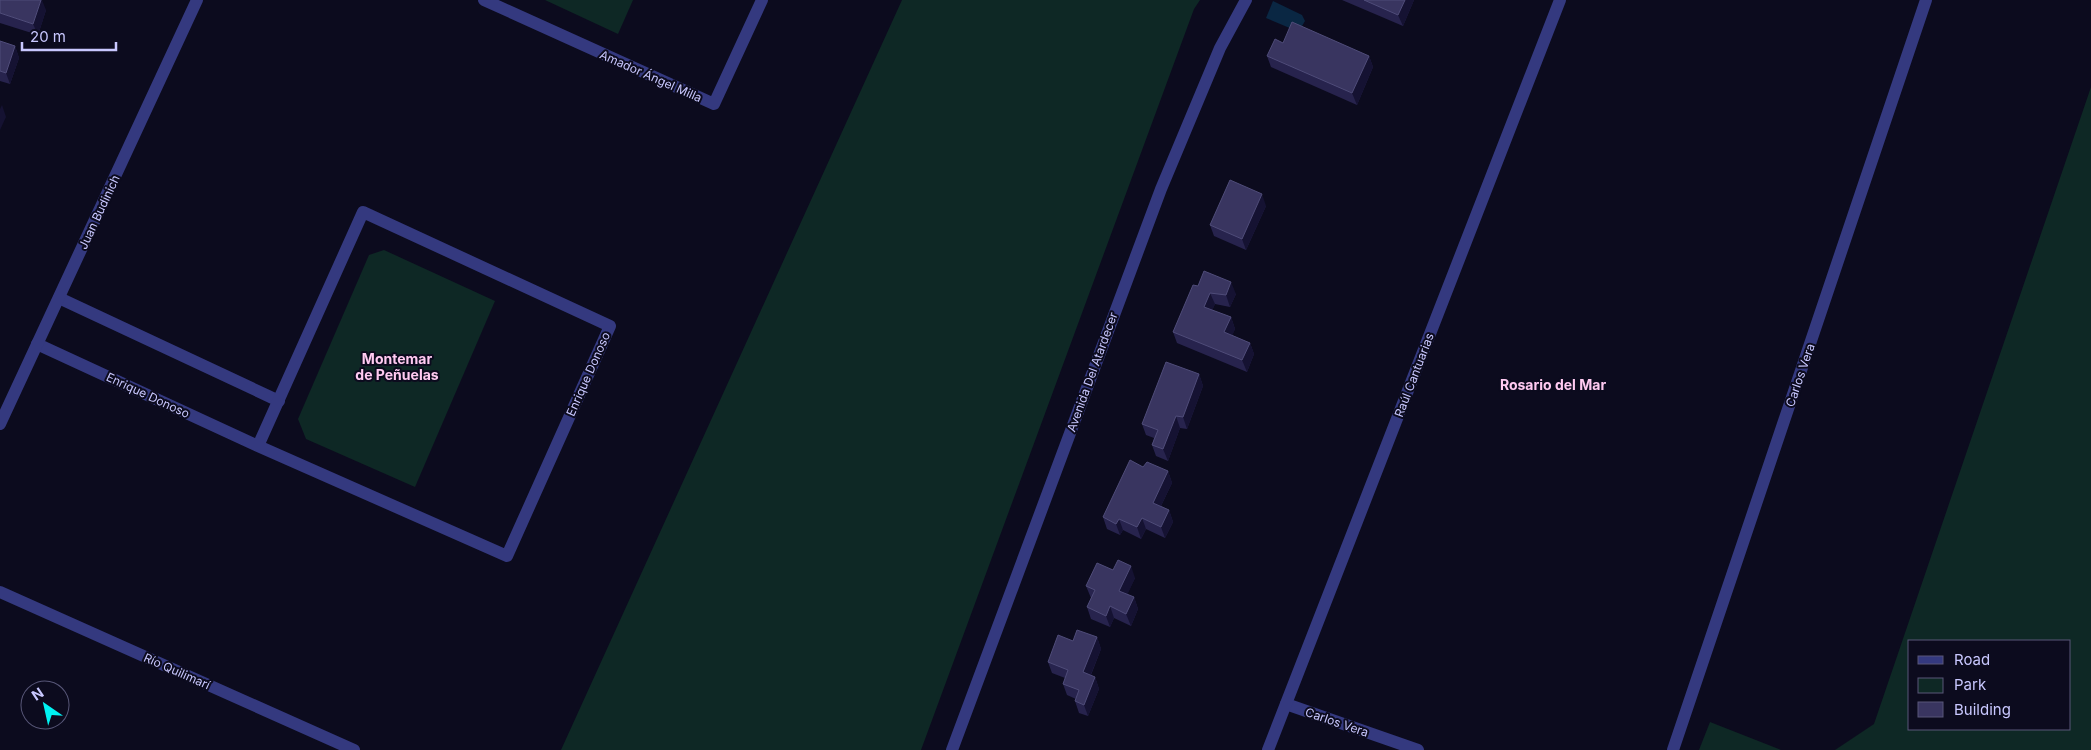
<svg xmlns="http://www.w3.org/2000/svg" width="2091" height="750" font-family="Inter,sans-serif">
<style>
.green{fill:#0e2825;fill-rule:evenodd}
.water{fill:#0a2743}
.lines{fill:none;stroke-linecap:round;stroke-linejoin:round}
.street{stroke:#34397f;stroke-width:12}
.wall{fill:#27234d}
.shaded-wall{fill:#151232}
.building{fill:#393560;stroke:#4f4c79}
.labels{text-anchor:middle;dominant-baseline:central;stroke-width:4;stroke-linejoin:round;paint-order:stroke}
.street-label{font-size:12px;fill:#c9c8ff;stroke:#0c0b1e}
.neighbourhood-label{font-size:14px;font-weight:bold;fill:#ffcaf1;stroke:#0c0b1e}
</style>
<rect width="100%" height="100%" fill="#0c0b1e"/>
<!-- green -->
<g class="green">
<path d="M545 0H633L618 34Z"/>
<path d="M902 0H1200L1194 9 921 750H561Z"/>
<path d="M2091 87V750H1835L1874 724ZM1910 641H2070V729H1910Z"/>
<path d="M384 250 495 301 415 487 306 439 298 419 369 255Z"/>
<path d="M1710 722 1781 750H1699Z"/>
</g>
<!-- water -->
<path class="water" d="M1273 1 1302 15 1305 21 1302 26 1292 29 1266 18Z"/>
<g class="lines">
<!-- street -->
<g class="street">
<path d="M484 0 714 104 762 0"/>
<path d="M59 298 279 401"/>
<path d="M37 344 258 446 507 556 610 326 363 212 258 446"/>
<path d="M0 424 197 0"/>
<path d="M0 592 354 750"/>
<path d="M1286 704 1418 750"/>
<path d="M952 750 1161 189 1220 48 1246 0"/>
<path d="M1268 750 1560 0"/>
<path d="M1673 750 1926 0"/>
</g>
</g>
<!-- wall -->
<g class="wall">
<path d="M0 0 46 10 38 35 0 23Z"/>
<path d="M1342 0H1414L1403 26Z"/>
<path d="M0 41 15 46 19 58 10 84 0 81Z"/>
<path d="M1283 43 1369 56 1373 67 1357 105 1271 67 1267 56Z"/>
<path d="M1266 206 1246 250 1214 236 1210 225Z"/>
<path d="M1198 286 1236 294 1230 307 1215 304 1212 310 1231 317 1235 329 1232 335 1250 343 1254 354 1247 372 1177 343 1173 332Z"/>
<path d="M1199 374 1203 386 1187 429 1180 428 1168 461 1156 456 1152 445 1154 438 1146 435 1142 424Z"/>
<path d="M1143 467 1168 471 1172 483 1161 506 1169 510 1173 522 1165 538 1146 529 1141 539 1123 530 1120 535 1107 529 1103 517Z"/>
<path d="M1113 570 1135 578 1127 594 1134 597 1138 609 1131 626 1114 618 1110 627 1091 619 1087 607 1091 598 1086 586Z"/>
<path d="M1097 637 1101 649 1091 675 1095 677 1099 689 1088 716 1079 713 1075 701 1076 699 1067 695 1063 684 1065 678 1052 673 1048 662Z"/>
</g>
<!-- shaded-wall -->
<g class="shaded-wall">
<path d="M41 0H42L46 10 38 35 33 24Z"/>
<path d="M1405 0H1414L1403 26 1398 15Z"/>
<path d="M15 46 19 58 10 84 6 73Z"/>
<path d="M1369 56 1373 67 1357 105 1352 93Z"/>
<path d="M2 105 6 117 0 130V109Z"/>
<path d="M1262 194 1266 206 1246 250 1242 239Z"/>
<path d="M1231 282 1236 294 1230 307 1226 295Z"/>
<path d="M1210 293 1215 304 1209 318 1204 307Z"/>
<path d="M1231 317 1235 329 1229 344 1224 332Z"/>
<path d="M1250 343 1254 354 1247 372 1242 360Z"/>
<path d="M1199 374 1203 386 1187 429 1183 417Z"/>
<path d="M1176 416 1180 428 1168 461 1163 449Z"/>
<path d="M1168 471 1172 483 1157 514 1153 503Z"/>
<path d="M1169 510 1173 522 1165 538 1161 527Z"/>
<path d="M1142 518 1146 529 1141 539 1137 527Z"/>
<path d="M1119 519 1123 530 1120 535 1116 524Z"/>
<path d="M1131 566 1135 578 1124 602 1119 591Z"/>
<path d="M1134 597 1138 609 1131 626 1126 614Z"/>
<path d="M1110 606 1114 618 1110 627 1106 616Z"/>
<path d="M1097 637 1101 649 1087 684 1083 672Z"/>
<path d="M1095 677 1099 689 1088 716 1084 705Z"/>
</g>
<!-- building -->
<g class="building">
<path d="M0 0H41L33 24 0 13Z"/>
<path d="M1364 0H1405L1398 15Z"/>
<path d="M1292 22 1369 56 1352 93 1267 56 1275 39 1283 43Z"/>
<path d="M0 41 15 46 6 73 0 71Z"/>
<path d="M1230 180 1262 194 1242 239 1210 225Z"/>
<path d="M1204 271 1231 282 1226 295 1210 293 1204 307 1231 317 1224 332 1250 343 1242 360 1173 332 1193 285 1198 286Z"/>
<path d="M1166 362 1199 374 1183 417 1176 416 1163 449 1152 445 1158 430 1142 424Z"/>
<path d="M1130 460 1143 467 1147 462 1168 471 1153 503 1169 510 1161 527 1142 518 1137 527 1119 519 1116 524 1103 517Z"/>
<path d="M1118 560 1131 566 1119 591 1134 597 1126 614 1110 606 1106 616 1087 607 1095 590 1086 586 1097 563 1113 570Z"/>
<path d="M1077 630 1097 637 1083 672 1095 677 1084 705 1075 701 1079 690 1063 684 1068 670 1048 662 1058 635 1073 641Z"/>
</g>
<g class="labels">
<!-- street labels -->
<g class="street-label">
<text transform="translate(651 76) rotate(24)">Amador Ángel Milla</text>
<text transform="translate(99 212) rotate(-65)">Juan Budinich</text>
<text transform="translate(1092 372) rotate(-70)">Avenida Del Atardecer</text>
<text transform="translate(588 374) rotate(-66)">Enrique Donoso</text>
<text transform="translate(1414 375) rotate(-69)">Raúl Cantuarias</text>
<text transform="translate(1800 375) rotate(-71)">Carlos Vera</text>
<text transform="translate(148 395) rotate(25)">Enrique Donoso</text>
<text transform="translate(177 671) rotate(24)">Río Quilimarí</text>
<text transform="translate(1337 722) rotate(19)">Carlos Vera</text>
</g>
<!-- neighbourhood labels -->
<g class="neighbourhood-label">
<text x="397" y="358">Montemar<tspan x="397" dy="16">de Peñuelas</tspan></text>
<text x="1553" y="384">Rosario del Mar</text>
</g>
</g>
<!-- legend -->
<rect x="1908" y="640" width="162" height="90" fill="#0c0b1e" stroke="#585778"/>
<rect x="1918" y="656" width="25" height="8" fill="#34397f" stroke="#585778"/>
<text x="1954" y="665" font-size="15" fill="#c9c8ff">Road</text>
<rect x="1918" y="678" width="25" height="15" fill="#0e2825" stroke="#585778"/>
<text x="1954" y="690" font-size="15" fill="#c9c8ff">Park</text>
<rect x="1918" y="702" width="25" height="15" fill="#393560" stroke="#585778"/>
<text x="1954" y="715" font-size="15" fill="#c9c8ff">Building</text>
<!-- north arrow -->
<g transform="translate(45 705) rotate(326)"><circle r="24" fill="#0c0b1e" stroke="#585778"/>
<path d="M0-4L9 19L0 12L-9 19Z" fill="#00f3f2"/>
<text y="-8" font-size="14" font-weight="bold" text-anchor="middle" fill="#c9c8ff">N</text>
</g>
<!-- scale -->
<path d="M22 42v8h94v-8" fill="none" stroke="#c9c8ff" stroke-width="2.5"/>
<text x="30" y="42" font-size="15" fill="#c9c8ff" stroke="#0c0b1e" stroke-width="4" paint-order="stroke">20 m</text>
</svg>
